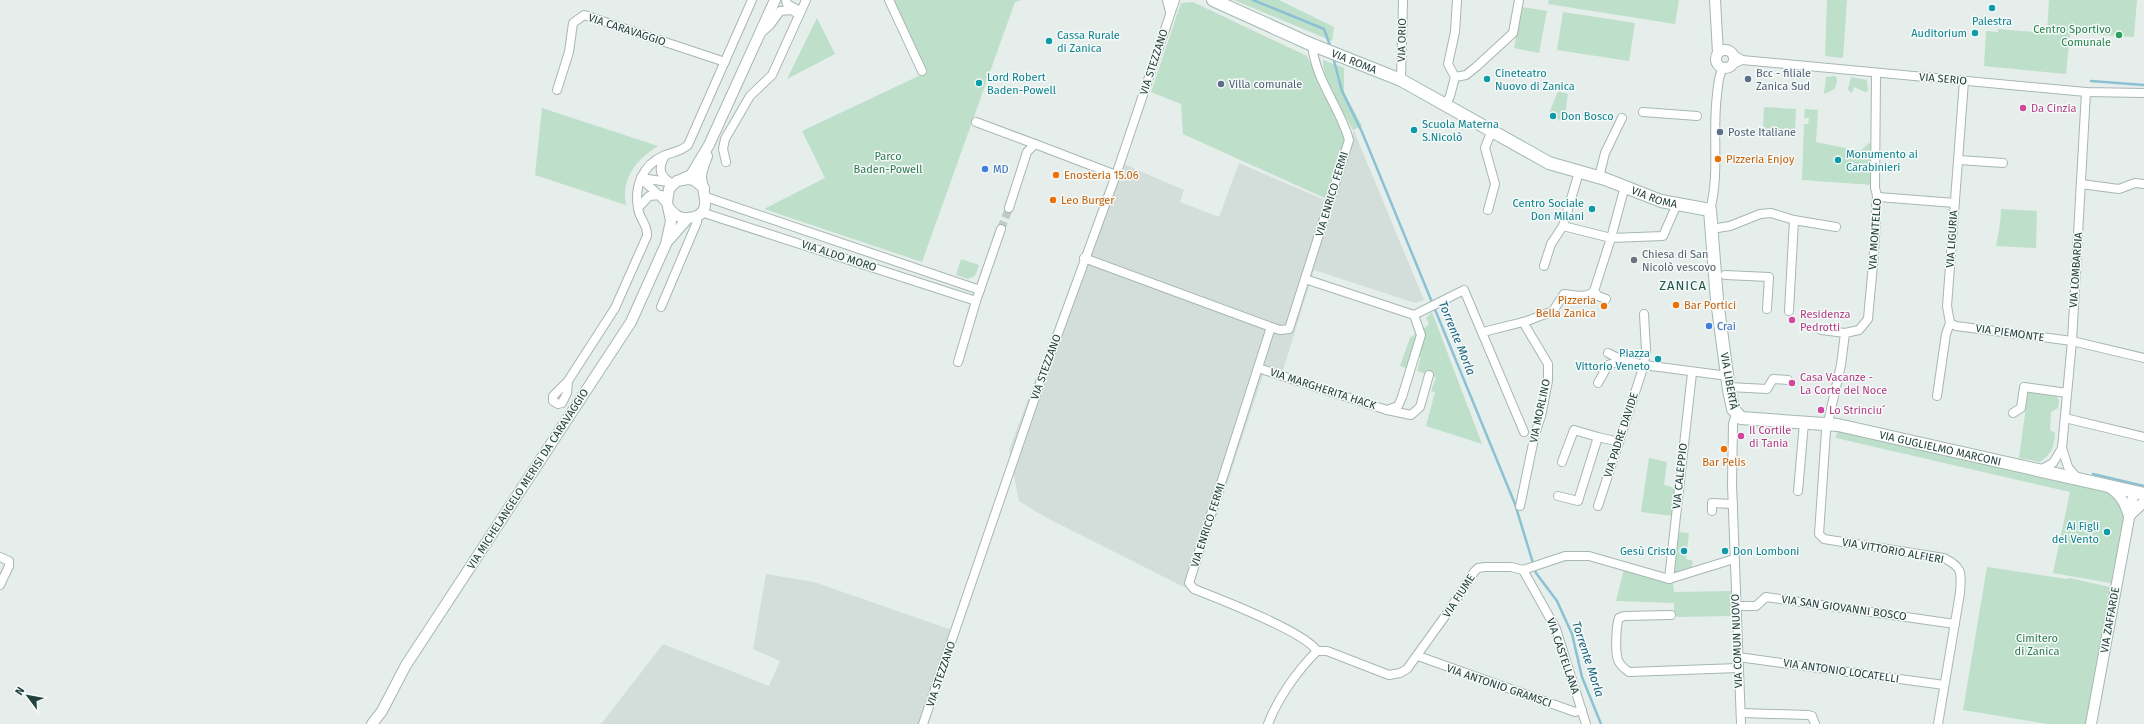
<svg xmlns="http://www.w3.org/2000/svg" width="2144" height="724" font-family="'Fira Sans',sans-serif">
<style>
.built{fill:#d3deda}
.green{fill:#bedfca}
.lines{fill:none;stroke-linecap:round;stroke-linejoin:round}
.stream{stroke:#8cc1d4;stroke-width:2.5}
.minor-tunnel{stroke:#becbc8;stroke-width:8;stroke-dasharray:8 4;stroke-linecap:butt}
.minor-casing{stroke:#a7b7b3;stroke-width:10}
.tertiary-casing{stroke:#a7b7b3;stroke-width:12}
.secondary-casing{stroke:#a3bab4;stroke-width:14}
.minor{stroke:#fff;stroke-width:8}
.tertiary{stroke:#fff;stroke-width:10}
.secondary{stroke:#fff;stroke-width:12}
.culture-dot{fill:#0f9aa8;stroke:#f6faf9;stroke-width:1.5}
.leisure-dot{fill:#2e9e5b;stroke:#f6faf9;stroke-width:1.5}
.service-dot{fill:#5c6f8a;stroke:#f6faf9;stroke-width:1.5}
.hotel-dot{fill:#d1479c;stroke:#f6faf9;stroke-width:1.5}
.food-dot{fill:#e8710a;stroke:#f6faf9;stroke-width:1.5}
.shop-dot{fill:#3f7fe0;stroke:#f6faf9;stroke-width:1.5}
.worship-dot{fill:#6b7280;stroke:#f6faf9;stroke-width:1.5}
.labels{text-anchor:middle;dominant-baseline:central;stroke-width:3;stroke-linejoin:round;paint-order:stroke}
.culture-label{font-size:11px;fill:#0d838f;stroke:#f6faf9;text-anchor:start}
.leisure-label{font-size:11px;fill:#27864d;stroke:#f6faf9;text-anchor:end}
.street-label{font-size:11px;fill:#23413c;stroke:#f6faf9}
.service-label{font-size:11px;fill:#4e5e75;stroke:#f6faf9;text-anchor:start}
.hotel-label{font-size:11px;fill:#b23c85;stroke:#f6faf9;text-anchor:start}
.park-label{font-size:11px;fill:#2c7952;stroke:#f6faf9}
.food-label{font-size:11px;fill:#c56008;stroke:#f6faf9;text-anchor:start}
.shop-label{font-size:11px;fill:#366cbe;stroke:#f6faf9;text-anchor:start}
.worship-label{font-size:11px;fill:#5b616d;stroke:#f6faf9;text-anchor:start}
.water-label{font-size:12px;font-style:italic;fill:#1b637f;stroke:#f6faf9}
.quarter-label{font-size:13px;letter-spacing:1px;fill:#1e544c;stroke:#f6faf9}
</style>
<rect width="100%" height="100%" fill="#e5eeeb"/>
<!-- built -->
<g class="built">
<path d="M1354 131 1424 300 1415 303 1314 270 1280 380 1263 375 1194 584 1184 587 1045 517 1019 501 1009 450 1117 161 1184 190 1180 202 1219 217 1239 163 1327 201Z"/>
<path d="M766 574 814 582 952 630 918 724H601L663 644 769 686 780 661 753 649Z"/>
</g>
<!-- green -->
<g class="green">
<path d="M894 0H1021L1015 2 922 262 764 209 825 178 802 131 927 72Z"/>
<path d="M1234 0H1279L1334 27 1332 41Z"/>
<path d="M1549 0H1679L1675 24 1548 4Z"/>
<path d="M1827 0H1847L1843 58 1825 56Z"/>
<path d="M2049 0H2137L2134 37 2070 33 2066 74 1984 66 1986 31 1998 32V29L2047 33Z"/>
<path d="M1193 2 1307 56 1345 140 1327 199 1183 134 1181 104 1151 92 1181 3Z"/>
<path d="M1522 7 1547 11 1539 53 1514 48Z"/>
<path d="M1563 12 1635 23 1629 61 1557 50Z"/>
<path d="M817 18 835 54 787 79Z"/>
<path d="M1323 60 1344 68V92L1362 126 1353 130C1342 108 1323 86 1323 60Z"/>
<path d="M1835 76 1837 78C1837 89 1834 90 1824 94L1826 77Z"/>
<path d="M1851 77 1867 80 1868 91 1865 92 1854 87 1852 93 1850 92 1848 89Z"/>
<path d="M1558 91 1568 94 1564 121 1548 116Z"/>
<path d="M1764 107 1796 109 1795 132 1763 130Z"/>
<path d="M542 108 658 146C636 160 621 178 626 205L535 175Z"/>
<path d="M1805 109 1818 110 1816 142 1860 151 1869 143 1873 144V185L1802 180 1804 124H1808L1809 118H1804Z"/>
<path d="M2001 209 2037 211 2036 248 1996 246C1998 233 2001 223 2001 209Z"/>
<path d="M961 259 979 265 975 276 968 279 956 275Z"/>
<path d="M1432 312 1482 444 1426 426 1435 392 1431 391 1436 377 1417 371 1421 357 1417 356 1422 330 1429 324 1426 318Z"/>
<path d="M1419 331 1409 369 1400 366 1410 338Z"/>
<path d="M2028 392 2056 395 2059 401 2058 408 2051 412 2050 430 2055 433C2054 447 2052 454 2040 462L2019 458Z"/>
<path d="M1838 425 2106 485 2129 516 2116 584 2053 573 2070 492 1836 438Z"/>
<path d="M1649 458 1667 462 1664 485 1676 488 1673 516 1641 512Z"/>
<path d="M1677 532 1689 533 1686 559 1693 561 1691 568 1672 576Z"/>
<path d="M1987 567 2067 579 2070 578 2110 587 2087 724H2047L1963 710Z"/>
<path d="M1624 569 1673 583 1674 592 1731 591 1732 616 1678 617 1674 615V603L1616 601Z"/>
</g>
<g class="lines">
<!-- stream -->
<g class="stream">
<path d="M1253 0 1324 29 1331 48"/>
<path d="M1333 57 1342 91 1362 132 1515 504 1536 573 1557 601 1572 634 1582 677 1601 724"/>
<path d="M2091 81 2144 85"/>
<path d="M2093 474 2144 486"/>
</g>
<!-- minor-tunnel -->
<path class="minor-tunnel" d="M1001 229 1009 208"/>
<!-- minor casing -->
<g class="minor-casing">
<g id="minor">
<path d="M786 0 787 4 798 10"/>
<path d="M889 0 922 71"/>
<path d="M1167 0 1170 12"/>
<path d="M761 33 770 25 780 11 792 10 799 15"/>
<path d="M1734 55 1742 60 2086 92 2144 93"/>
<path d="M1733 64 1742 60"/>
<path d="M1876 73 1875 188C1879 198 1876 200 1876 209 1876 246 1871 282 1868 319L1859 330 1845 333 1841 365 1826 431 1819 534 1824 539 1944 558C1964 568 1961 574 1960 593L1938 724"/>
<path d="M1455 77 1466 75 1476 67 1513 33 1519 0"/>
<path d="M1401 80 1403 0"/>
<path d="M557 90 569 52 573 23 584 15 725 62"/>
<path d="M1446 104 1450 96 1455 77 1448 64 1455 32 1457 0"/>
<path d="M1643 112 1697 116"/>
<path d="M976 122 1035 144"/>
<path d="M665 156C657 169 660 177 673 184"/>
<path d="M1959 160 2003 163"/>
<path d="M726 162 723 149 725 139 750 96 772 75 806 0"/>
<path d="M1579 172 1563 226 1611 238 1625 186"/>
<path d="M1599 177 1605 153 1622 118"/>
<path d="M641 178C650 188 660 194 668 206"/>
<path d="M641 178 668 182"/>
<path d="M2081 184 2119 189 2135 183 2144 184"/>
<path d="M706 197 980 290"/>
<path d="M1878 197 1955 203"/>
<path d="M638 208 649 196 661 195"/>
<path d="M1009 208 1027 152 1035 144 1116 175"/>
<path d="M1488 210 1495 184 1485 148 1492 130"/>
<path d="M1710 210C1720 174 1712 133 1717 95 1718 86 1718 76 1723 68"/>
<path d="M701 212 976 301"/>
<path d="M1794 220 1836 227"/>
<path d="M1711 229 1730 226 1760 214 1771 213 1794 220 1789 311"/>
<path d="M1084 258 1271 327 1280 330 1289 329 1349 140C1340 107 1315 80 1312 44"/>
<path d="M1544 266 1551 244 1563 226"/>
<path d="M1725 275 1769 277 1767 309"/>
<path d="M1305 279 1414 315 1464 290 1524 432"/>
<path d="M1594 291 1598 296 1606 299"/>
<path d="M661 307 697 222 698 215"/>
<path d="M1644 314 1646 350 1644 365 1728 376"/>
<path d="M1950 323 1956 326 2072 341 2144 358"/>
<path d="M1271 327 1189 583 1194 589C1219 599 1304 631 1317 651"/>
<path d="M1821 330 1845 333"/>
<path d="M1483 332 1527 321 1553 311 1564 294C1574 295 1587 299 1594 291L1611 238 1663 236 1677 204"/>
<path d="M1608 353 1622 360"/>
<path d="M958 362 976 301 1001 229"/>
<path d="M1258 368 1387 410 1398 406 1402 397 1421 335 1414 315"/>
<path d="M568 381 567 393 562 403 558 404 553 401V396L568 381 615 308 647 236C648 224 639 219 638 208 634 186 643 165 663 156 672 152 680 152 688 145L752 0"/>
<path d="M1598 383 1608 365 1622 360 1644 365 1598 506"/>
<path d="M1729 387 1767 389 1773 379 1788 380"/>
<path d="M1937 396 1946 334 1950 323 1947 306 1964 81"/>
<path d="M1387 410 1411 415 1420 407 1429 375"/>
<path d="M2013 413 2021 408 2024 387 2067 393"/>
<path d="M1736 414 1733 424 1732 484 1741 724"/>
<path d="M2065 418 2144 437"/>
<path d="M1562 462 1574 430 1598 437"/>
<path d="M2040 470 2053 463 2062 448"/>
<path d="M2078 479 2068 467 2062 448 2072 341 2086 92"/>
<path d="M1798 491 1804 423"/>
<path d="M1558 496 1578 501 1598 437 1619 442"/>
<path d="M1520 506 1535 434 1541 416 1548 381V364L1523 322"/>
<path d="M1712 511V503L1733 504"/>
<path d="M0 557 9 561V566L0 585"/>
<path d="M1523 570 1556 629 1586 724"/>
<path d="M1669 579 1692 373"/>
<path d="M1736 606H1756L1766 597 1955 624"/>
<path d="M1671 615 1624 616 1619 618C1616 625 1615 653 1618 660 1620 666 1625 669 1629 672L1738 668"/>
<path d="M1418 656 1575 712 1582 710"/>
<path d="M1738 657 1944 685"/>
<path d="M1741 713 1808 715 1812 716 1815 724"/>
<path d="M923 724 1041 380 1116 175 1175 0"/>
<path d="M1268 724C1278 698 1297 671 1317 651H1327L1389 675 1400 673 1407 669 1448 612 1474 572 1478 568 1485 567H1511L1523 570 1565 556H1589L1669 579 1734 559"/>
</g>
</g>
<!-- tertiary casing -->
<g class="tertiary-casing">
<g id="tertiary">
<path d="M1715 0 1718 53"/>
<circle cx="1725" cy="59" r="9"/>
<path d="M682 179 691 175 709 145 775 0"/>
<path d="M669 208C674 214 679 219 687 218 716 217 702 191 701 177 701 170 705 162 707 156"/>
<path d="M667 242 688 218"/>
<path d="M2109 487C2121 495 2125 503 2129 516L2144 502"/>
<path d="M372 724 382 711 406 665 631 322 666 244 671 221 667 202 669 189 677 181 688 179 694 180 704 188"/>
<path d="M2091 724 2134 491"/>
</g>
</g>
<!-- secondary casing -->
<g class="secondary-casing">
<g id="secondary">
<path id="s1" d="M1213 0 1308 43 1401 80 1549 163 1605 179 1661 201 1710 210 1717 300 1729 390 1733 409 1741 418 1838 425 2144 494"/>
</g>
</g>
<!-- minor -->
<use href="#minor" class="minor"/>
<!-- tertiary -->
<use href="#tertiary" class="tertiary"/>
<!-- secondary -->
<use href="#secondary" class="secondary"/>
</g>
<!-- markers -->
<g class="culture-dot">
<circle cx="1992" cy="8" r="4"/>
<circle cx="1975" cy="33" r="4"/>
<circle cx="1049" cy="41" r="4"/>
<circle cx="1487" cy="79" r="4"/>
<circle cx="979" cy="83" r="4"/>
<circle cx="1553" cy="116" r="4"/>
<circle cx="1414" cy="130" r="4"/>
<circle cx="1838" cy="160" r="4"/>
<circle cx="1592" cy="209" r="4"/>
<circle cx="1658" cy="359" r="4"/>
<circle cx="2107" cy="532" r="4"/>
<circle cx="1684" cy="551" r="4"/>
<circle cx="1725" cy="551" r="4"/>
</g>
<circle class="leisure-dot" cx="2119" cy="35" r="4"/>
<g class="service-dot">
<circle cx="1748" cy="79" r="4"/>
<circle cx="1221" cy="84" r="4"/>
<circle cx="1720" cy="132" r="4"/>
</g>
<g class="hotel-dot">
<circle cx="2023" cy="108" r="4"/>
<circle cx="1792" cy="320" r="4"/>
<circle cx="1792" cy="383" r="4"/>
<circle cx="1821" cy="410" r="4"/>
<circle cx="1741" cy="436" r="4"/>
</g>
<g class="food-dot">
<circle cx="1718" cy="159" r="4"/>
<circle cx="1056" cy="175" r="4"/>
<circle cx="1053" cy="200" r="4"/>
<circle cx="1676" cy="305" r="4"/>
<circle cx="1604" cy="306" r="4"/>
<circle cx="1724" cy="449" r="4"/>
</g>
<g class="shop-dot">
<circle cx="985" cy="169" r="4"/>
<circle cx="1709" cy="326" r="4"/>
</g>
<circle class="worship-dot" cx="1634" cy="260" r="4"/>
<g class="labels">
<!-- culture labels -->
<g class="culture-label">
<text x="1992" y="21" text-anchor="middle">Palestra</text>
<text x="1967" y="33" text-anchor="end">Auditorium</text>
<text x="1057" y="35">Cassa Rurale<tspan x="1057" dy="13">di Zanica</tspan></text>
<text x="1495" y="73">Cineteatro<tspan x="1495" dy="13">Nuovo di Zanica</tspan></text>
<text x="987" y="77">Lord Robert<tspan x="987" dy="13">Baden-Powell</tspan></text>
<text x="1561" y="116">Don Bosco</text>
<text x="1422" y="124">Scuola Materna<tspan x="1422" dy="13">S.Nicolò</tspan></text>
<text x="1846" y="154">Monumento ai<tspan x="1846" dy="13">Carabinieri</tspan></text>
<text x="1584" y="203" text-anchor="end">Centro Sociale<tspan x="1584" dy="13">Don Milani</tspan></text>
<text x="1650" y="353" text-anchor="end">Piazza<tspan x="1650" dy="13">Vittorio Veneto</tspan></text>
<text x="2099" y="526" text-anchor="end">Ai Figli<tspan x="2099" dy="13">del Vento</tspan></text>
<text x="1676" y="551" text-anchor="end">Gesù Cristo</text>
<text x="1733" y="551">Don Lomboni</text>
</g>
<!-- leisure labels -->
<g class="leisure-label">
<text x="2111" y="29">Centro Sportivo<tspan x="2111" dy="13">Comunale</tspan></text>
</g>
<!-- street labels -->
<g class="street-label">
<text transform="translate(627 30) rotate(18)">VIA CARAVAGGIO</text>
<text transform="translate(1402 40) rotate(-89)">VIA ORIO</text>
<text stroke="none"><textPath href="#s1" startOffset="154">VIA ROMA</textPath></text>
<text transform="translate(1154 62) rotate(-72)">VIA STEZZANO</text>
<text transform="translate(1943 79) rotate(5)">VIA SERIO</text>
<text transform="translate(1332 194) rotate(-73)">VIA ENRICO FERMI</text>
<text stroke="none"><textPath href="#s1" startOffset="485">VIA ROMA</textPath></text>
<text transform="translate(1875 234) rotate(-86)">VIA MONTELLO</text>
<text transform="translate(1952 239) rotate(-86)">VIA LIGURIA</text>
<text transform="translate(839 256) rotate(18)">VIA ALDO MORO</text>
<text transform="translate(2076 270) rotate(-86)">VIA LOMBARDIA</text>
<text transform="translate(2010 333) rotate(8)">VIA PIEMONTE</text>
<text transform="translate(1046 367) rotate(-70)">VIA STEZZANO</text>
<text transform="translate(1729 381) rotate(80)">VIA LIBERTÀ</text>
<text transform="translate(1323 389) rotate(18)">VIA MARGHERITA HACK</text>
<text transform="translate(1540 411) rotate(-78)">VIA MORLINO</text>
<text transform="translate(1621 435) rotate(-72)">VIA PADRE DAVIDE</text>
<text stroke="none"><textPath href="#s1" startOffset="957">VIA GUGLIELMO MARCONI</textPath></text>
<text transform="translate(1680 476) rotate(-84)">VIA CALEPPIO</text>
<text transform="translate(528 479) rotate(-57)">VIA MICHELANGELO MERISI DA CARAVAGGIO</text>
<text transform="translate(1208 525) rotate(-72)">VIA ENRICO FERMI</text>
<text transform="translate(1893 551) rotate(10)">VIA VITTORIO ALFIERI</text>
<text transform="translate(1459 596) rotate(-57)">VIA FIUME</text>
<text transform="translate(1844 608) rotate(8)">VIA SAN GIOVANNI BOSCO</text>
<text transform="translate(2110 620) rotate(-80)">VIA ZAFFARDE</text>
<text transform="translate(1737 641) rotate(-92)">VIA COMUN NUOVO</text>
<text transform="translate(1563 656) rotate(71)">VIA CASTELLANA</text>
<text transform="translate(1841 671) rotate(8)">VIA ANTONIO LOCATELLI</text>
<text transform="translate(941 674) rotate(-71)">VIA STEZZANO</text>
<text transform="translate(1499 686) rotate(19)">VIA ANTONIO GRAMSCI</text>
</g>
<!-- service labels -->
<g class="service-label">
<text x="1756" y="73">Bcc - filiale<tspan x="1756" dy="13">Zanica Sud</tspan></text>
<text x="1229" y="84">Villa comunale</text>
<text x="1728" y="132">Poste Italiane</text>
</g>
<!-- hotel labels -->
<g class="hotel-label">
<text x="2031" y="108">Da Cinzia</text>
<text x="1800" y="314">Residenza<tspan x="1800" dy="13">Pedrotti</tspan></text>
<text x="1800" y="377">Casa Vacanze -<tspan x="1800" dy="13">La Corte del Noce</tspan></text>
<text x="1829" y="410">Lo Strinciu´</text>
<text x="1749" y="430">Il Cortile<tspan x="1749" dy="13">di Tania</tspan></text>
</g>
<!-- park labels -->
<g class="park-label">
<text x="888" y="156">Parco<tspan x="888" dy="13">Baden-Powell</tspan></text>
<text x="2037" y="638">Cimitero<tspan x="2037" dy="13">di Zanica</tspan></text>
</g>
<!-- food labels -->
<g class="food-label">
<text x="1726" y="159">Pizzeria Enjoy</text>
<text x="1064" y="175">Enosteria 15.06</text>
<text x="1061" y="200">Leo Burger</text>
<text x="1596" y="300" text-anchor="end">Pizzeria<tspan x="1596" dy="13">Bella Zanica</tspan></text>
<text x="1684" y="305">Bar Portici</text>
<text x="1724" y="462" text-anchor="middle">Bar Pelis</text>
</g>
<!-- shop labels -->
<g class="shop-label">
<text x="993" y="169">MD</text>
<text x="1717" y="326">Crai</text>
</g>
<!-- worship labels -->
<g class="worship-label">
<text x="1642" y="254">Chiesa di San<tspan x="1642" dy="13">Nicolò vescovo</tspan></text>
</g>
<!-- water labels -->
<g class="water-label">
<text transform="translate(1457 338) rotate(68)">Torrente Morla</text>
<text transform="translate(1588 659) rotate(72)">Torrente Morla</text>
</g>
<!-- quarter labels -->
<g class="quarter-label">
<text x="1683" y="285">ZANICA</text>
</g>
</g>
<!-- north arrow -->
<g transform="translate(28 696) rotate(302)" stroke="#f6faf9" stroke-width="3" paint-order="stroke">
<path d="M0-3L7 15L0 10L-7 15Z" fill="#23413c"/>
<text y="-6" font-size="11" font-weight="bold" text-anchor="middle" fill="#23413c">N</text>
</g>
</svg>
